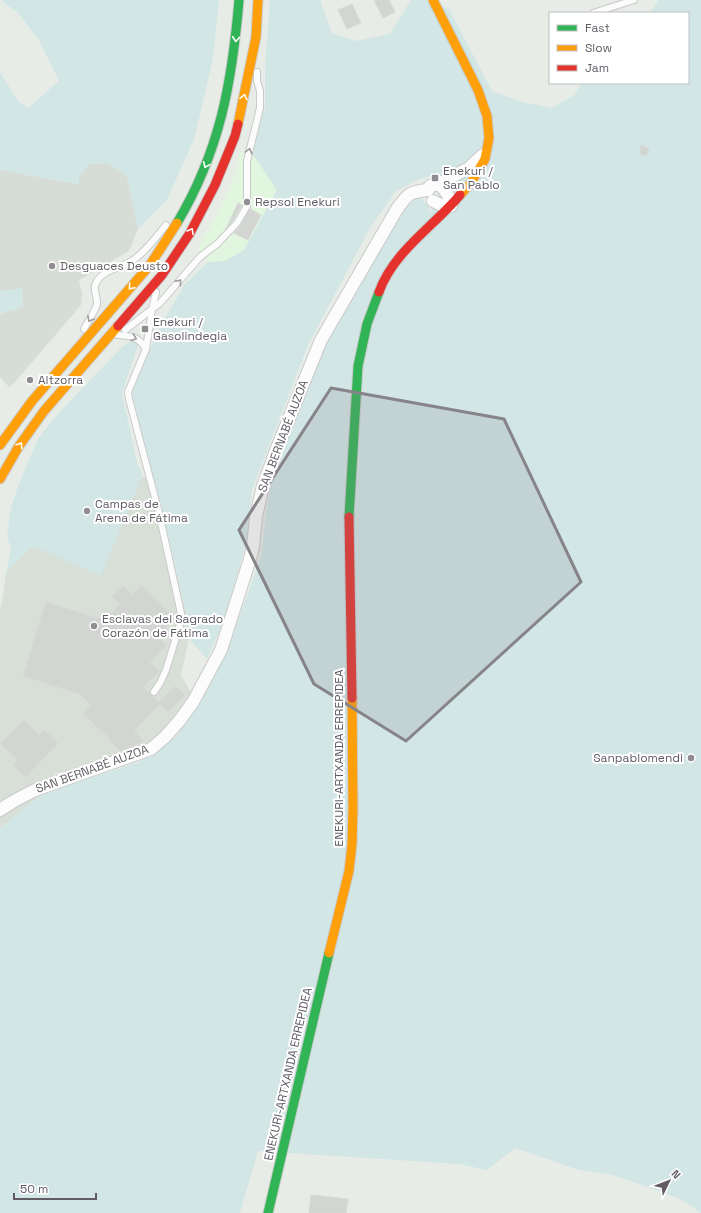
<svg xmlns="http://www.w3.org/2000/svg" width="701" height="1213" font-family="'Space Grotesk',sans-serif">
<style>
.commercial{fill:#e2f6df}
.industrial{fill:#d6dcd6}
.education{fill:#d7dfd6}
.green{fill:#d2e6e6}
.building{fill:#d2d5d1;stroke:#d6dbd6}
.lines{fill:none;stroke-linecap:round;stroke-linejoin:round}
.lane-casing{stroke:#c9caca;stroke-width:8}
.street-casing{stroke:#c9caca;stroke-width:14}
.fast-casing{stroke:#c9c9c9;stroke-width:11}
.slow-casing{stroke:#c9c9c9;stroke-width:11}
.jam-casing{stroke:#c9c9c9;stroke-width:11}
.lane{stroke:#fbfcfb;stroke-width:6}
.street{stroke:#fbfcfb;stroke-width:12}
.fast{stroke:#30b455;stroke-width:9}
.slow{stroke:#ff9f0a;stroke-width:9}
.jam{stroke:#e5322d;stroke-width:9}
.oneway{stroke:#fff}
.oneway2{stroke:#9f9ca0}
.marked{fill:#878489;fill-opacity:0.2;stroke:#878489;stroke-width:3;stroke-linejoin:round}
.poi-dot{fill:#908e92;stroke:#fff;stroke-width:1.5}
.labels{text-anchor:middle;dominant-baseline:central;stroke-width:4;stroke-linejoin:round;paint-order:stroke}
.poi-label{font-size:12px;fill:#615c64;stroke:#fff;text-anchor:start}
.street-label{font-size:12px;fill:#615c64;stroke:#fff}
</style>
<rect width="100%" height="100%" fill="#e7ece6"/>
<!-- commercial -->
<path class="commercial" d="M240 152 253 153 278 190 244 250 225 261 208 262 198 248 217 214 233 180Z"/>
<!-- industrial -->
<path class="industrial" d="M108 163 127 176 138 229 129 251 79 280 82 294 81 305 15 382 9 387 0 377V314L23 307 22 289 0 291V170L79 184V176L89 164Z"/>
<!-- education -->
<path class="education" d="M141 469 142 477 153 479 177 576 186 613 189 639 181 675 191 693 178 711 154 740 93 765 54 774 57 789 42 794 0 828V611L3 595 6 573 32 546Z"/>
<!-- green -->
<g class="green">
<path d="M1 0H219L213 59 194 139 167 200 138 229 127 176 108 163 89 164 79 176V184L0 170V72L18 101 28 108 59 81 38 39 19 14Z"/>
<path d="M270 0H320L332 33 356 41 390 34 411 0H426L449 9 492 91 522 102 552 108 574 95 582 83H688V13H649L659 0H701V1213L681 1199 613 1175 579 1170 515 1148 487 1170 459 1164 258 1151 240 1213H0V828L42 794 139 762 176 737 207 689 227 650 262 554 267 507 273 472 328 338 397 220 411 201 418 198 422 199 427 205 430 212 452 170 417 180 396 191 370 228 308 345 252 490 245 547 224 621 207 659 189 639 186 613 163 514 133 413 131 394 159 329 184 285 208 262 225 261 244 250 277 190 250 150 256 127 265 109V66Z"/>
<path d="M22 288 23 307 0 314V291Z"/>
<path d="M132 341 138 345 122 393 138 467 141 469 142 477 101 576 32 546 6 573 11 549 7 536 11 507 20 481 38 439 56 416 123 346Z"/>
</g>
<!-- building -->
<g class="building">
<path d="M374 0H389L395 12 383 18Z"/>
<path d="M352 4 361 23 347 29 338 10Z"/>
<path d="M641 145 648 148 649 151 646 156 642 155 640 152Z"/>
<path d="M238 203 242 205 233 220 226 229Z"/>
<path d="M250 209 261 215 248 240 234 233 241 225Z"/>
<path d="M141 585 175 618 157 637 166 645 150 663 159 671 143 687 159 702 175 686 185 695 168 712 160 704 134 731 144 741 121 752 109 740 110 739 83 713 91 705 80 694 23 676 46 602 104 620 120 604 112 597 123 586 132 594Z"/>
<path d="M23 720 39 735 45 730 58 743 26 777 13 765 18 760 1 744Z"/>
<path d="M311 1195 348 1199 346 1213H309Z"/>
</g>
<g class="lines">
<!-- lane casing -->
<g class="lane-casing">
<g id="lane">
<path d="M593 13 634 0"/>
<path d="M84 329C88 321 95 312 97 304 98 297 92 289 96 283 101 271 119 268 130 262 143 255 157 236 166 225"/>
<path d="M125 330 160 303 200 257 217 244 237 223 247 206V161L260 108V91L257 81V72"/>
<path d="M118 335C131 336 138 336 146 349"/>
<path d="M154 692 160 683 166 670 182 618 159 513 129 399 128 392 146 349 152 310 156 292"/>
</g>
</g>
<!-- street casing -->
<g class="street-casing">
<g id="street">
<path d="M428 190 430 186 438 184 469 168 483 155"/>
<path d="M433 201 441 205 451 206C450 196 446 190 438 184"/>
<path d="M0 810 14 801 35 790 151 749 165 737 180 720 193 702 221 650 249 562 253 547 256 516 263 486 277 448 321 340 397 209C408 194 408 192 428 190"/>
</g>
</g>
<!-- fast casing -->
<g class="fast-casing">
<g id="fast">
<path d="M177 223C220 151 232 83 239 0"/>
<path d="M349 517 358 366 367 324 379 292"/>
<path d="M268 1213 329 953"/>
</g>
</g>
<!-- slow casing -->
<g class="slow-casing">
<g id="slow">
<path d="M433 0 478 90 487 116 489 138 485 159 471 183 460 195"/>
<path d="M238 124 256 37 258 0"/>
<path d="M0 445 32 401 150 265 177 223"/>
<path d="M0 479 19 446 44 411 118 326"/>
<path d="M329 953 349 871 352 844 353 809 352 698"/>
</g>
</g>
<!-- jam casing -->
<g class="jam-casing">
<g id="jam">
<path d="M379 292C394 251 433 227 460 195"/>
<path d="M118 326 162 275 190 233 215 185 235 136 238 124"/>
<path d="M349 517 352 698"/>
</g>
</g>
<!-- lane -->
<use href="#lane" class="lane"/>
<!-- street -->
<use href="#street" class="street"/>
<!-- fast -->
<use href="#fast" class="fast"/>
<!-- slow -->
<use href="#slow" class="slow"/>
<!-- jam -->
<use href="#jam" class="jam"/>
</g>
<!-- one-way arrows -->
<defs><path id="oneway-chevron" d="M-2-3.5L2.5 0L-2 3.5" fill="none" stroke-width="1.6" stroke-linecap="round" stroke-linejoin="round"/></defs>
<g class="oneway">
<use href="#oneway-chevron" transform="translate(236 39) rotate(95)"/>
<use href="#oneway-chevron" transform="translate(244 97) rotate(-77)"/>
<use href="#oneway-chevron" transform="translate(206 165) rotate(114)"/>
<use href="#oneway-chevron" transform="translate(191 231) rotate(-60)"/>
<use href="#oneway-chevron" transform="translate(131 287) rotate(131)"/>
<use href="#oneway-chevron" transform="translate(20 445) rotate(-57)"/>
</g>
<g class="oneway2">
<use href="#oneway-chevron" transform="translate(249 151) rotate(-75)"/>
<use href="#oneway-chevron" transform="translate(179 282) rotate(-49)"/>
<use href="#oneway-chevron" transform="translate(90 319) rotate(119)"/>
<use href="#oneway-chevron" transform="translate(134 338) rotate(20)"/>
</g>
<!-- marked area -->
<path class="marked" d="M331 388 504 419 581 582 406 741 314 684 239 530Z"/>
<!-- markers -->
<g class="poi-dot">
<rect x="431" y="174" width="8" height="8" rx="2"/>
<circle cx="247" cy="202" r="4"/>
<circle cx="52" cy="266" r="4"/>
<rect x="141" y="325" width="8" height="8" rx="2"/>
<circle cx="30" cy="380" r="4"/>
<circle cx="87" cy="511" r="4"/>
<circle cx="94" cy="626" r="4"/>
<circle cx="691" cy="758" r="4"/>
</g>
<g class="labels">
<!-- poi labels -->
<g class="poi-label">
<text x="443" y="171">Enekuri /<tspan x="443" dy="14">San Pablo</tspan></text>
<text x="255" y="202">Repsol Enekuri</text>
<text x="60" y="266">Desguaces Deusto</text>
<text x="153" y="322">Enekuri /<tspan x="153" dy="14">Gasolindegia</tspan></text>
<text x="38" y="380">Altzorra</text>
<text x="95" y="504">Campas de<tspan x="95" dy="14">Arena de Fátima</tspan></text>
<text x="102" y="619">Esclavas del Sagrado<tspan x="102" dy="14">Corazón de Fátima</tspan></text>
<text x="683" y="758" text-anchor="end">Sanpablomendi</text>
</g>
<!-- street labels -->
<g class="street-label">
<text transform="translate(283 436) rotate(-69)">SAN BERNABÉ AUZOA</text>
<text transform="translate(339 758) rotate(-90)">ENEKURI-ARTXANDA ERREPIDEA</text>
<text transform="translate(92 769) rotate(-20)">SAN BERNABÉ AUZOA</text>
<text transform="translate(288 1074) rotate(-77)">ENEKURI-ARTXANDA ERREPIDEA</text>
</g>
</g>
<!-- legend -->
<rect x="549" y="12" width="140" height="72" fill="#ffffff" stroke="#c0bec1"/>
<rect x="557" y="25" width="20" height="6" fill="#30b455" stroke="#c0bec1"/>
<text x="585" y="32" font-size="12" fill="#615c64">Fast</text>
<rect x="557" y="45" width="20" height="6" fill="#ff9f0a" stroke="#c0bec1"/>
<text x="585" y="52" font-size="12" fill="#615c64">Slow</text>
<rect x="557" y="65" width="20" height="6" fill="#e5322d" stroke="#c0bec1"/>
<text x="585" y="72" font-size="12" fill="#615c64">Jam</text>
<!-- north arrow -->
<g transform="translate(669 1181) rotate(47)" stroke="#ffffff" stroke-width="3" paint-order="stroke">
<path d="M0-3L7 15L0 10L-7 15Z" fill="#615c64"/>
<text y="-6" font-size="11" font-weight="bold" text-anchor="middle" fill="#615c64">N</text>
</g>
<!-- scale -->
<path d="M14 1193v6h82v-6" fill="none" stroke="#615c64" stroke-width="2"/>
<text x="20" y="1193" font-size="12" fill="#615c64" stroke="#ffffff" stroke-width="3" paint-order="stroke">50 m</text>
</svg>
